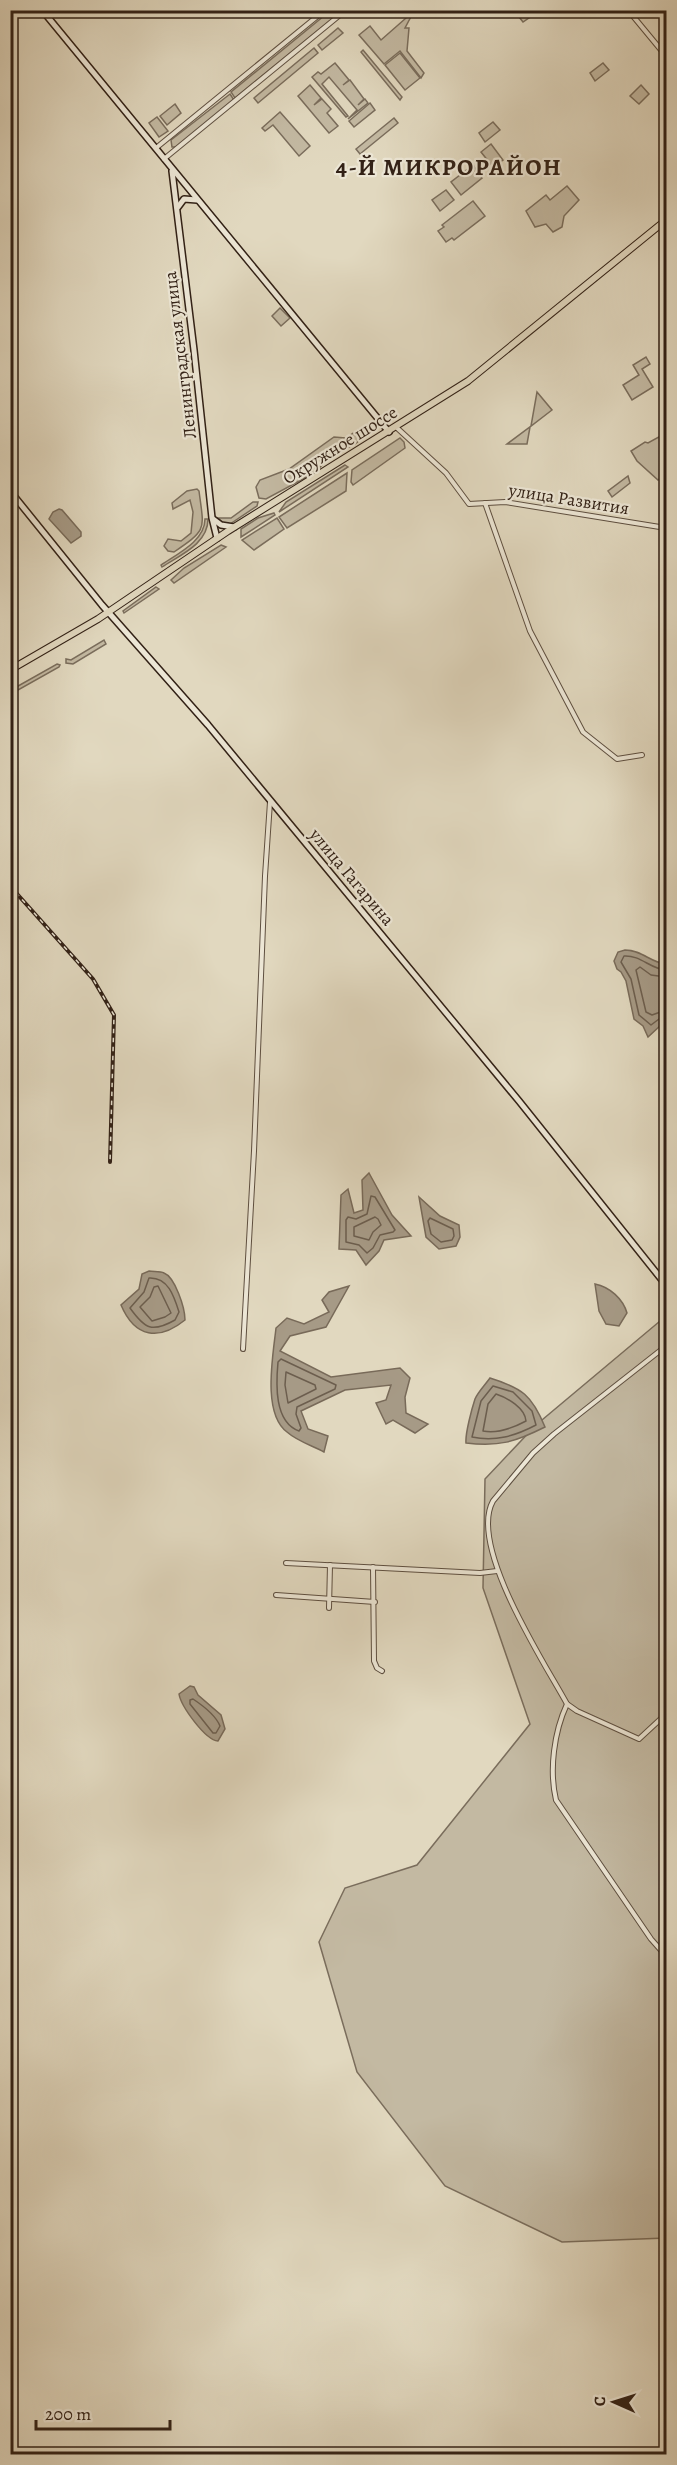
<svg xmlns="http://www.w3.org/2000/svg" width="677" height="2465" font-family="Alegreya,serif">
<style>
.green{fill:#c3b9a2;stroke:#7a6d5c;stroke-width:1.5}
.water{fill:#a69a86;stroke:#786a59;stroke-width:1.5}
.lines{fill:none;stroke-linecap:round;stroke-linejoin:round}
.shore{stroke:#6c5e4e;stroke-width:1.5}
.street-casing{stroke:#5e4f40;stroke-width:6}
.secondary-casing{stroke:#322116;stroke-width:8}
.primary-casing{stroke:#322116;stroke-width:8}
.street{stroke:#ece6d5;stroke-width:4}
.secondary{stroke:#ece6d5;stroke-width:5}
.primary{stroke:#e1d8bf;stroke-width:6}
.rail-casing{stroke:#322116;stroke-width:4}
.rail{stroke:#ece6d5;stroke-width:1.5;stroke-dasharray:4.5;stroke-linecap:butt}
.labels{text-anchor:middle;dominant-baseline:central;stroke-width:4.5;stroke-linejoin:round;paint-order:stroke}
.street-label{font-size:18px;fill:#322116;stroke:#ece6d5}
.district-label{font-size:24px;font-weight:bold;letter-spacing:1.5px;fill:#322116;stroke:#ece6d5}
</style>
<rect width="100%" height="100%" fill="#e1d8bf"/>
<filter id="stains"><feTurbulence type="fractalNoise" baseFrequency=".00333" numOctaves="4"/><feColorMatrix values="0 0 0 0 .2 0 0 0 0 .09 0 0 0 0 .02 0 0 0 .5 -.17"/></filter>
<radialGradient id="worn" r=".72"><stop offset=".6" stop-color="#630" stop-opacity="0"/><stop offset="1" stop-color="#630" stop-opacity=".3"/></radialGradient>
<!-- green -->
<g class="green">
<path d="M517 10H539V11L523 22 515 12Z"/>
<path d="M330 11H342L235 98 231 92Z"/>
<path d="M414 11 405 28H409L407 51 424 73 421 78 400 51 384 64 359 35 370 26 381 40Z"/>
<path d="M338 28 343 33 322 50 318 45Z"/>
<path d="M314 48 318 53 258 103 254 98Z"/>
<path d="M363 50 402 97 400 100 361 52Z"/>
<path d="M400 53 420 78 405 90 385 65Z"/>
<path d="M335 63 349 80 343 85 350 80 364 99 358 105 365 99 368 103 348 119 357 110 329 77 322 84 348 116 346 117 312 77 318 72 321 74Z"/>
<path d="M603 63 609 70 595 81 590 73Z"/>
<path d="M310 85 321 98 314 105 322 99 331 109 327 113 338 126 329 133 298 96Z"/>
<path d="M641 85 649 94 639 104 630 96Z"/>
<path d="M230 94 234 100 177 147H172L171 140Z"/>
<path d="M370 103 375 110 354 127 349 121Z"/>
<path d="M175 104 181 113 167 125 160 116Z"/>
<path d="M280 112 310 146 299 156 273 125 265 131 262 128Z"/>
<path d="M157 117 168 131 159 137 149 123Z"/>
<path d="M394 118 398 123 360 154 356 149Z"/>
<path d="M493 122 500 130 485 142 479 133Z"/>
<path d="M491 144 503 160 493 167 481 152Z"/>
<path d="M473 165 482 178 461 195 451 182Z"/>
<path d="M567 186 579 200 564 216 562 227 553 232 546 224 535 227 526 211 546 195 550 200Z"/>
<path d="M446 190 454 200 440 211 432 200Z"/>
<path d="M473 201 485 216 454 240 452 238 446 242 438 231 444 227 442 225Z"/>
<path d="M280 308 290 318 281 326 272 316Z"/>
<path d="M646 357 650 364 642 369 653 387 632 400 623 385 639 375 633 365Z"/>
<path d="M537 392 552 410 530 427 527 444H507L531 426Z"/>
<path d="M359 429 364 430C361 448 343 447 331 456 325 460 322 466 317 470 311 473 308 472 305 478L266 499 259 498 256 487 260 480 289 469 334 437 346 438Z"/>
<path d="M666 433V475L658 480 637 461 631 451 645 442 648 443Z"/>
<path d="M400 438 404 442 405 448 353 485 351 482 352 470Z"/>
<path d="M345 465 348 467 279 512 286 502Z"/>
<path d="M347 473 346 491 287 528 279 517Z"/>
<path d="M628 476 630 483 612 497 608 491Z"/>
<path d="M197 489 199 491C204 530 208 529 174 552L168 551 164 546 168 539 181 541 191 533 193 512 190 500 173 509 172 503 187 491Z"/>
<path d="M253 502H258L257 506 230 524 223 523 218 518H231Z"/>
<path d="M274 513 275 515 241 537V529L258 518Z"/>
<path d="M277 518 284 529 254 550 242 540Z"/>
<path d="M205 519H208C208 544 180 555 162 567L161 565C177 554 205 541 205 519Z"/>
<path d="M221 545 226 547 174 583 171 580 184 568Z"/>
<path d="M156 587 159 589 124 613 123 611Z"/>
<path d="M104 640 106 644 73 664 66 663V659L71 660Z"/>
<path d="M57 664 60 665 59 667 11 694V690Z"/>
<path d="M666 1316V2238L562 2242 445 2186 357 2072 319 1942 345 1888 417 1865 530 1724 483 1588 485 1479 536 1425Z"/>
</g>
<!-- water -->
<g class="water">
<path d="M59 509 62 510 81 532V536L71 543 49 519 53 512Z"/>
<path d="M625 950C642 950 651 963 666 964V1024L661 1025 648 1037 643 1026 634 1019 626 981 621 972 617 969 614 961 618 952Z"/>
<path d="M369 1173 392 1215 411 1236 384 1240 379 1251 366 1265 356 1250 339 1249 341 1195 348 1189 354 1213 363 1210 362 1180Z"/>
<path d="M419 1197 440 1216 459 1225 460 1237 456 1246 439 1249 426 1237Z"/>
<path d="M149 1271C153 1272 160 1271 164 1273 175 1277 185 1308 185 1320 159 1341 135 1338 121 1305L139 1289 142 1274Z"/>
<path d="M595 1284C610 1287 623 1299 627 1313L619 1326 606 1324 599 1311Z"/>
<path d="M349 1286 326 1327 290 1336 280 1351 331 1377 400 1368 410 1378 405 1397 406 1413 428 1424 415 1433 393 1420 386 1424 376 1403 386 1400 391 1385 345 1390 301 1411 308 1429 328 1436 324 1452C313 1446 297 1441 287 1432 262 1413 273 1356 276 1328L287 1318 304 1324 329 1312 322 1300 329 1292Z"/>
<path d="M490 1378C522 1388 532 1395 545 1427 515 1442 499 1447 466 1443 465 1434 472 1408 475 1399 478 1392 485 1385 490 1378Z"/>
<path d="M190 1686 194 1687 198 1695 221 1715 225 1729 218 1741C205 1740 181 1706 179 1694Z"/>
</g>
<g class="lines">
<!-- shore -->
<g class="shore">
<path d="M666 970C650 969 641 955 624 956L621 962 631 979 639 1015 651 1025 659 1019 666 1018"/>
<path d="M666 977 651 975 640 967 636 970 646 1012 652 1015 666 1010"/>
<path d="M371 1196 375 1197 395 1230 393 1232 380 1235 373 1248 367 1253 359 1245 346 1242V1220L348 1217 356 1219 367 1214Z"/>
<path d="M375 1217 378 1219 381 1225 373 1232 369 1240 354 1236V1227Z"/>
<path d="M430 1218 453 1229 454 1236 452 1240 441 1242 431 1234 428 1221Z"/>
<path d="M149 1278C168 1277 174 1296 179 1312L175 1320C152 1333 145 1329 130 1308L144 1292Z"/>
<path d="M158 1286 171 1313 165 1317 152 1321 140 1307 150 1297 154 1287Z"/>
<path d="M281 1359 336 1385 335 1389 297 1407 296 1414 301 1428 299 1431C274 1422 276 1384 278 1362Z"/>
<path d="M286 1372 315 1385 316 1389 288 1403 285 1385Z"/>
<path d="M493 1386 513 1392 532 1411 536 1425C515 1436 495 1442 472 1437L481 1401Z"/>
<path d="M496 1394C508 1398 525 1408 526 1421 513 1428 498 1434 483 1431L488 1404Z"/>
<path d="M190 1700 193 1699C202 1705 216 1716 220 1726L216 1733H213L190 1704Z"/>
</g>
<!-- street casing -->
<g class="street-casing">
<g id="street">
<path d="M628 10 666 56"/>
<path d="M156 148 325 10"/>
<path d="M164 159 346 10"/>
<path d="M396 427 446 473 469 504 505 502 666 528"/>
<path d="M485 503 530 631 583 732 617 759 642 755"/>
<path d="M666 1346 554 1434 533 1453 493 1501C468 1546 544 1662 567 1704 554 1732 549 1770 556 1800L651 1939 666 1956"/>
<path d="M243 1349 254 1151 265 876 270 802"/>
<path d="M286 1563 480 1573 497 1571"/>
<path d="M373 1567 374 1661 377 1668 382 1671"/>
<path d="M276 1595 375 1602"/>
<path d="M329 1608 330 1565"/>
<path d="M567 1704 577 1711 639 1739 666 1714"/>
</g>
</g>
<!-- secondary casing -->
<g class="secondary-casing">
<g id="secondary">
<path d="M42 10 389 432"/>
<path d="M172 171 194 350 212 518 217 538"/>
<path d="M178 207 184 199 197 200"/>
<path d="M10 491 102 605 208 725 519 1101 666 1285"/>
<path d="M213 519 221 525 234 527"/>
</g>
</g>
<!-- primary casing -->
<g class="primary-casing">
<path id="primary" d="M10 670 98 619 228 531 468 381 666 220"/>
</g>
<!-- street -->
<use href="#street" class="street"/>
<!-- secondary -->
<use href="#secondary" class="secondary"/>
<!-- primary -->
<use href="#primary" class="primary"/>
<!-- rail casing -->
<g class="rail-casing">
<path id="rail" d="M10 886 93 979 114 1015 110 1162"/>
</g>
<!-- rail -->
<use href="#rail" class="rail"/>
</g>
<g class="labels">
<!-- street labels -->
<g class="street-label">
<text transform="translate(180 355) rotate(-97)">Ленинградская улица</text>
<text transform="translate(340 445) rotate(-32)">Окружное шоссе</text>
<text transform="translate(569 499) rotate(9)">улица Развития</text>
<text transform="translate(352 877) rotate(50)">улица Гагарина</text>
</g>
<!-- district labels -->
<g class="district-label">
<text x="449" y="167">4-Й МИКРОРАЙОН</text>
</g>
</g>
<!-- margin -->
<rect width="677" height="2465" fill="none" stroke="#e1d8bf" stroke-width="36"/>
<rect x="12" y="12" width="653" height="2441" fill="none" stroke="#322116" stroke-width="3"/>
<rect x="18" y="18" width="641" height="2429" fill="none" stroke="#322116" stroke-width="1.5"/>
<!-- north arrow -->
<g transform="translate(614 2402) rotate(273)" stroke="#ece6d5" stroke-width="4.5" paint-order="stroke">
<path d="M0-4.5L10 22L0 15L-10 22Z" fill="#322116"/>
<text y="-9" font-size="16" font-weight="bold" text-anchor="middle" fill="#322116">С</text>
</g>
<!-- scale -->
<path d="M36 2420v9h134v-9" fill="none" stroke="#322116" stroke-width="3"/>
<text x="45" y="2420" font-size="18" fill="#322116" stroke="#ece6d5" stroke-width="4.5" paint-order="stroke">200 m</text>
<rect width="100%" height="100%" filter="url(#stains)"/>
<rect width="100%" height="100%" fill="url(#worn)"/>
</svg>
